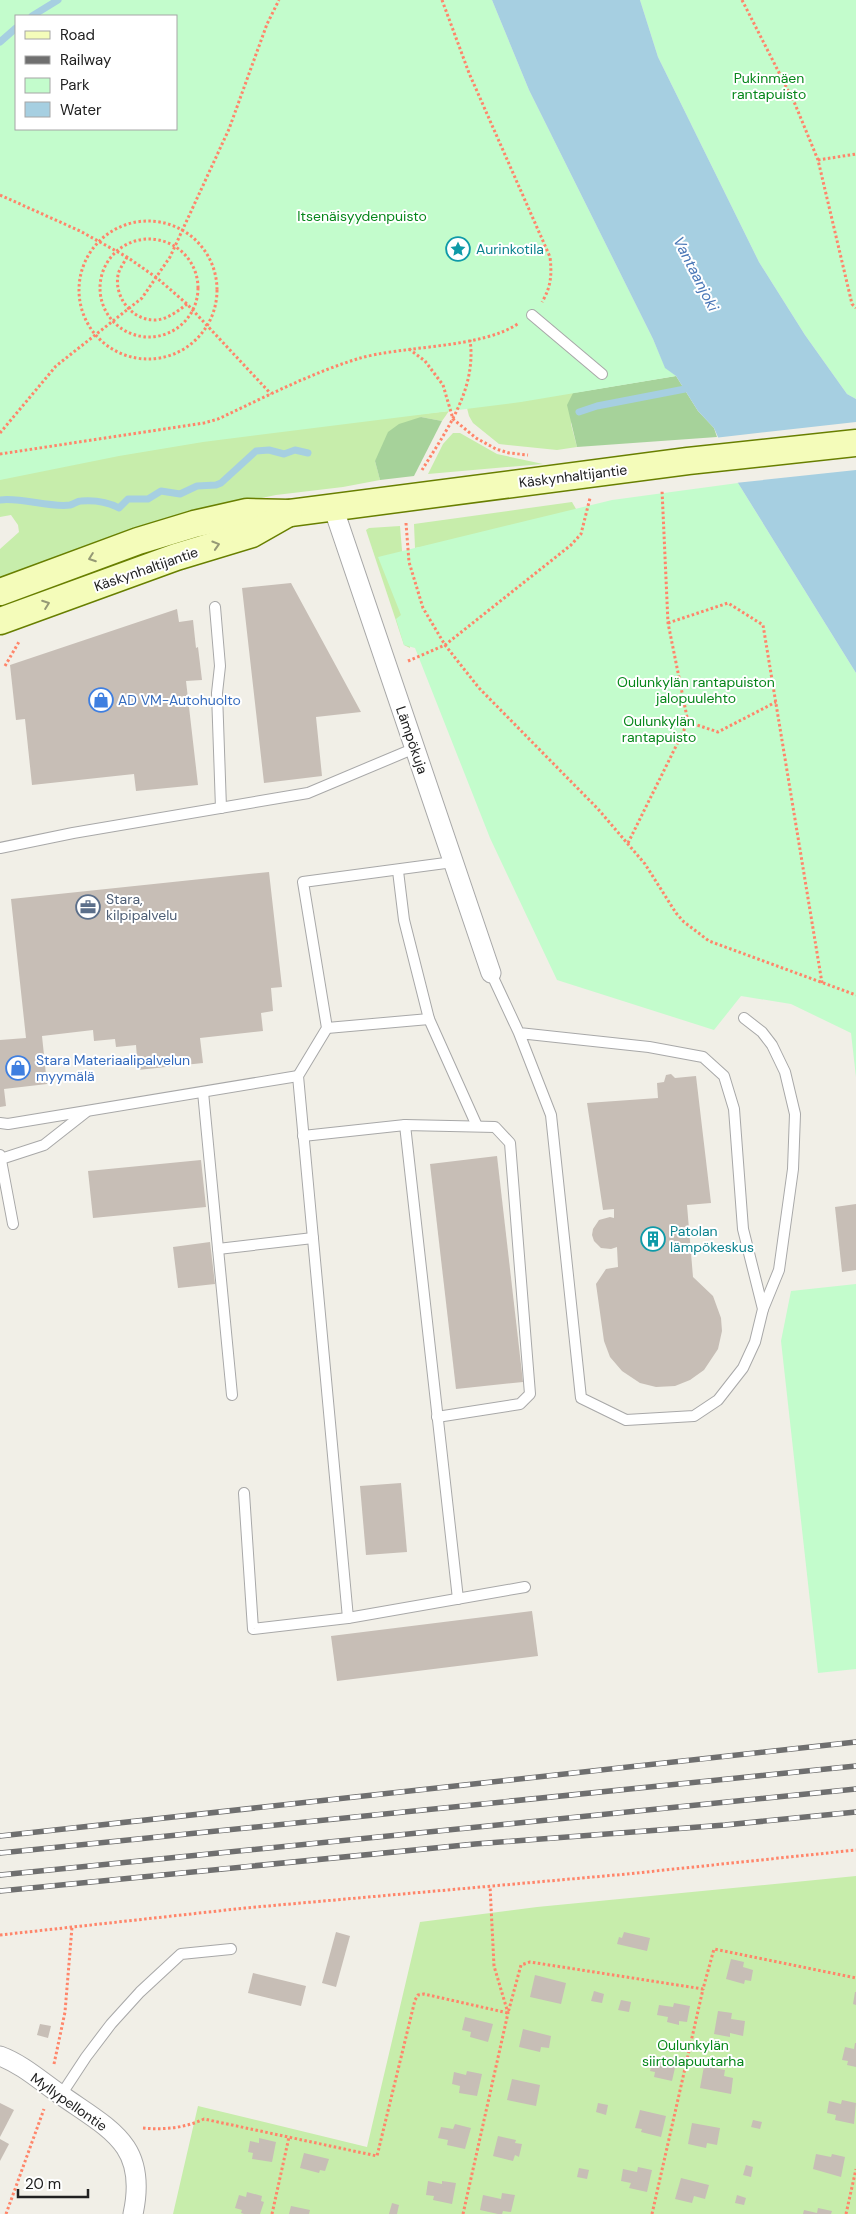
<svg xmlns="http://www.w3.org/2000/svg" width="856" height="2214" font-family="'DM Sans',sans-serif">
<style>
.grass{fill:#c7edab}
.forest{fill:#a6d29a}
.park{fill:#c3fccc;fill-rule:evenodd}
.water{fill:#a6cfe1}
.pier{fill:#f1efe7}
.lines{fill:none;stroke-linecap:round;stroke-linejoin:round}
.stream{stroke:#a6cfe1;stroke-width:7}
.building{fill:#c7beb6}
.lane-casing{stroke:#a8a8a8;stroke-width:12}
.street-casing{stroke:#a8a8a8;stroke-width:21}
.secondary-casing{stroke:#687f00;stroke-width:29}
.path{stroke:#ff856a;stroke-width:3;stroke-dasharray:2.5 2.5;stroke-linecap:butt}
.lane{stroke:#fff;stroke-width:10}
.street{stroke:#fff;stroke-width:19}
.secondary{stroke:#f4fcba;stroke-width:26}
.rail-casing{stroke:#6f6f6f;stroke-width:5.5}
.rail{stroke:#fff;stroke-width:4;stroke-dasharray:11;stroke-linecap:butt}
.oneway{stroke:#959975}
.labels{text-anchor:middle;dominant-baseline:central;stroke-width:4;stroke-linejoin:round;paint-order:stroke}
.park-label{font-size:14px;fill:#07871b;stroke:#fff}
.culture-label{font-size:14px;fill:#0d838f;stroke:#fff;text-anchor:start}
.street-label{font-size:14px;fill:#212121;stroke:#fff}
.shop-label{font-size:14px;fill:#366cbe;stroke:#fff;text-anchor:start}
.service-label{font-size:14px;fill:#4e5e75;stroke:#fff;text-anchor:start}
.water-label{font-size:15px;font-style:italic;fill:#4876b6;stroke:#fff}
</style>
<rect width="100%" height="100%" fill="#f1efe7"/>
<!-- grass -->
<g class="grass">
<path d="M580 373 571 424 577 447 557 450 499 444 473 423 469 416 467 408 474 394Z"/>
<path d="M449 411 442 421 421 417 375 461 380 480 343 487 276 495 222 506 0 582V549L19 532 18 525 11 515 0 517V460Z"/>
<path d="M453 433H460L497 454 543 464 428 474 443 444Z"/>
<path d="M572 502 576 509 575 523 415 548 414 524Z"/>
<path d="M400 526 410 648 404 645 366 530 369 528Z"/>
<path d="M856 1876V2214H173L198 2106 367 2147 420 1922 537 1907Z"/>
</g>
<!-- forest -->
<g class="forest">
<path d="M676 376 698 411 714 428 717 437 577 447 567 405 573 393Z"/>
<path d="M421 417 442 421 414 476 380 480 375 461 388 432 399 424Z"/>
</g>
<!-- park -->
<g class="park">
<path d="M0 0H492L529 90 653 339 665 367 676 376 521 402 203 442 119 456 0 480ZM16 16H176V129H16Z"/>
<path d="M640 0H856V399L847 394 805 335 759 262 658 57Z"/>
<path d="M738 483 856 673V1077L851 1033 791 1004 741 996 714 1030 557 980 490 838 415 648 404 645 396 619 401 615 378 557 612 500Z"/>
<path d="M856 1284V1669L818 1673 781 1341 791 1291Z"/>
</g>
<!-- water -->
<path class="water" d="M492 0H640L658 57 759 262 805 335 847 394 856 399V673L738 483 714 428 698 411 676 376 665 368 653 339 529 90Z"/>
<!-- pier -->
<path class="pier" d="M856 422V470L735 483 714 438Z"/>
<g class="lines">
<!-- stream -->
<g class="stream">
<path d="M32 16 58 0"/>
<path d="M0 42 16 28"/>
<path d="M579 412 597 406 685 389"/>
<path d="M0 500C21 497 50 508 70 505 74 504 77 501 81 501 94 500 108 502 119 508L128 499H148L161 491 180 494 197 486 216 485 221 483 256 451 269 450 284 454 295 450 308 453"/>
</g>
</g>
<!-- building -->
<g class="building">
<path d="M291 583 361 712 316 717 322 776 264 783 242 588Z"/>
<path d="M177 609 179 622 193 620 196 648 198 647 202 680 186 681 198 785 136 791 134 774 32 785 25 719 16 720 10 665Z"/>
<path d="M269 872 282 987 271 988 273 1011 261 1013 263 1031 200 1038 203 1063 138 1070 136 1045 116 1047 115 1039 94 1041 93 1030 42 1036 47 1084 4 1089 6 1106 0 1107V1040L26 1038 11 899Z"/>
<path d="M671 1074 675 1078 696 1076 711 1203 687 1205 693 1277 713 1296 721 1318 722 1331 718 1349 704 1370 690 1380 675 1386 656 1387 640 1383 622 1371 610 1357 604 1341 596 1284 606 1269 618 1267 617 1247 611 1249 601 1248 594 1241 592 1235 593 1229 599 1220 610 1217 614 1218V1209L603 1210 587 1103 658 1098 657 1083 664 1082 666 1075Z"/>
<path d="M497 1156 523 1382 456 1389 430 1164Z"/>
<path d="M201 1160 206 1207 93 1218 88 1171Z"/>
<path d="M856 1204V1270L842 1272 835 1207Z"/>
<path d="M210 1242 215 1284 178 1288 173 1247Z"/>
<path d="M401 1483 407 1552 366 1555 360 1486Z"/>
<path d="M532 1611 538 1656 337 1681 331 1636Z"/>
<path d="M336 1932 350 1936 336 1987 322 1983Z"/>
<path d="M624 1932 650 1938 647 1951 617 1944 619 1937 622 1938Z"/>
<path d="M731 1959 744 1962 743 1967 753 1970 751 1981 745 1980 744 1984 726 1979Z"/>
<path d="M253 1973 306 1986 301 2006 248 1993Z"/>
<path d="M535 1975 566 1983 561 2004 530 1997Z"/>
<path d="M594 1991 604 1994 602 2003 591 2001Z"/>
<path d="M855 1992H856V2005L853 2004Z"/>
<path d="M621 2000 631 2002 629 2012 618 2010Z"/>
<path d="M674 2003 690 2006 687 2022 679 2021V2025L667 2022 668 2017 657 2015 659 2005 673 2007Z"/>
<path d="M718 2011 732 2013 731 2019 745 2021 743 2036 730 2033V2037L714 2034Z"/>
<path d="M465 2017 493 2024 488 2042 470 2037 471 2032 462 2030Z"/>
<path d="M40 2024 51 2026 48 2038 37 2035Z"/>
<path d="M523 2029 551 2036 549 2048 541 2047 540 2052 519 2047Z"/>
<path d="M855 2043H856V2067L847 2065 848 2061 842 2060 845 2047 854 2049Z"/>
<path d="M663 2056 677 2059 672 2081 654 2077 655 2072 650 2071 653 2060 662 2062Z"/>
<path d="M704 2066 725 2070 724 2076 733 2078 731 2094 700 2088Z"/>
<path d="M467 2071 482 2074 477 2096 459 2093 460 2086 452 2084 454 2072 466 2075Z"/>
<path d="M512 2079 540 2085 536 2106 507 2100Z"/>
<path d="M842 2100 856 2103 854 2124 835 2120 836 2115 827 2113 829 2101 841 2104Z"/>
<path d="M0 2103 14 2110 0 2137Z"/>
<path d="M598 2103 608 2105 606 2115 596 2112Z"/>
<path d="M640 2110 666 2116 661 2137 641 2132 642 2129 635 2128Z"/>
<path d="M753 2120 762 2122 760 2129 751 2127Z"/>
<path d="M692 2123 720 2128 717 2145 707 2143 706 2148 688 2144Z"/>
<path d="M455 2124 471 2128 465 2149 447 2145 448 2140 438 2138 441 2127 453 2129Z"/>
<path d="M498 2136 516 2140 515 2143 522 2144 519 2157 515 2155 513 2161 493 2156Z"/>
<path d="M259 2138 276 2142 272 2162 252 2159 253 2153 248 2152 250 2141 259 2143Z"/>
<path d="M0 2139 9 2144 0 2161Z"/>
<path d="M304 2153 329 2159 325 2171 320 2170 319 2173 300 2168Z"/>
<path d="M816 2154 831 2157 832 2154 845 2157 841 2177 813 2169Z"/>
<path d="M746 2165 753 2167 751 2177 743 2175Z"/>
<path d="M638 2167 652 2170 647 2192 629 2188 631 2183 621 2181 623 2169 637 2172Z"/>
<path d="M579 2168 589 2170 587 2179 577 2177Z"/>
<path d="M681 2178 709 2185 705 2199 694 2196 692 2203 675 2199Z"/>
<path d="M428 2181 442 2184V2181L456 2183 452 2204 433 2200 434 2196 426 2195Z"/>
<path d="M247 2192 262 2196 261 2201 264 2202 260 2214H244L241 2213 242 2210 235 2208 239 2195 246 2197Z"/>
<path d="M502 2193 515 2195 511 2212 503 2211 502 2214H498L480 2210 483 2195 501 2199Z"/>
<path d="M737 2195 746 2198 744 2205 735 2203Z"/>
<path d="M392 2203 399 2205 397 2214H389Z"/>
<path d="M291 2206 310 2210 309 2214H289Z"/>
<path d="M818 2208 832 2211 831 2214H803L804 2210 817 2213Z"/>
</g>
<g class="lines">
<!-- lane casing -->
<g class="lane-casing">
<g id="lane">
<path d="M532 315 602 374"/>
<path d="M215 607 220 666 217 693 221 808"/>
<path d="M0 848 73 833 308 793 415 748"/>
<path d="M398 871 404 920 429 1019 477 1126"/>
<path d="M491 973 519 1033 551 1115 581 1398 626 1420 694 1416 718 1400 743 1368 755 1342 763 1309 743 1229 734 1109 724 1076 703 1057 649 1047 519 1033"/>
<path d="M744 1018 762 1032 772 1045 785 1072 795 1114 793 1169 779 1270 763 1309"/>
<path d="M327 1028 429 1019"/>
<path d="M203 1092 232 1395"/>
<path d="M0 1123 8 1124 298 1076"/>
<path d="M405 1125 458 1599"/>
<path d="M303 1136 405 1125 495 1127 510 1143 530 1394 520 1404 437 1417"/>
<path d="M0 1155 13 1224"/>
<path d="M1 1159 44 1145 86 1112"/>
<path d="M218 1249 313 1238"/>
<path d="M244 1493 253 1629 348 1618 525 1587"/>
<path d="M348 1618 298 1076 327 1028 303 882 453 862"/>
<path d="M61 2095 86 2057 111 2024 140 1992 181 1954 231 1949"/>
</g>
</g>
<!-- street casing -->
<g class="street-casing">
<g id="street">
<path d="M333 507 491 973"/>
<path d="M0 2056C22 2064 42 2082 61 2095 111 2130 148 2145 133 2214"/>
</g>
</g>
<!-- secondary casing -->
<g class="secondary-casing">
<g id="secondary">
<path d="M0 592 138 541 194 524 247 512 290 513 688 461 856 443"/>
<path d="M0 621 176 557 252 534 289 513"/>
</g>
</g>
<!-- path -->
<g class="path">
<path d="M442 0 469 73 550 257C552 275 551 287 542 302"/>
<path d="M742 0 795 104 818 160 852 304 856 308"/>
<path d="M818 160 856 154"/>
<path d="M0 195 80 231 127 257 157 278 187 304 271 394"/>
<circle cx="148" cy="290" r="69"/>
<circle cx="149" cy="288" r="49"/>
<path d="M127 257C124 263 119 269 118 275 114 297 132 321 156 320 168 319 178 311 187 304"/>
<path d="M409 349 425 361 443 385 453 419 476 438 496 449 509 453 528 455"/>
<path d="M0 433 56 366 142 298 170 257 229 129 267 24 279 0"/>
<path d="M0 454 204 423 218 419C263 398 309 374 357 359 403 345 482 349 519 323"/>
<path d="M422 470C446 431 477 389 470 340"/>
<path d="M406 523 409 562 423 608 445 645 479 688 598 809 645 864 676 913 684 922 709 941 856 995"/>
<path d="M668 623 728 603 763 625 822 983"/>
<path d="M408 661 445 645 571 545 581 534 590 498"/>
<path d="M5 666 20 640"/>
<path d="M688 722 718 732 776 702"/>
<path d="M628 843 688 722 668 623 662 490"/>
<path d="M0 1935 245 1908 627 1874 856 1850"/>
<path d="M54 2064 65 2012 72 1927"/>
<path d="M143 2128C164 2130 185 2128 204 2119L377 2156 415 2000 418 1995 424 1994 508 2013 521 1965 530 1962 703 1989 714 1949 856 1978"/>
<path d="M6 2214 44 2109"/>
<path d="M272 2214 289 2137"/>
<path d="M463 2214 508 2013 494 1966 490 1886"/>
<path d="M652 2214 703 1989"/>
<path d="M846 2214 856 2169"/>
</g>
<!-- lane -->
<use href="#lane" class="lane"/>
<!-- street -->
<use href="#street" class="street"/>
<!-- secondary -->
<use href="#secondary" class="secondary"/>
<!-- rail casing -->
<g class="rail-casing">
<g id="rail">
<path d="M0 1836 856 1742"/>
<path d="M0 1853 856 1766"/>
<path d="M0 1875 856 1789"/>
<path d="M0 1891 475 1844 725 1825 856 1812"/>
</g>
</g>
<!-- rail -->
<use href="#rail" class="rail"/>
</g>
<!-- one-way arrows -->
<defs><path id="oneway-chevron" d="M-2-3.5L2.5 0L-2 3.5" fill="none" stroke-width="1.6" stroke-linecap="round" stroke-linejoin="round" transform="scale(1.25)"/></defs>
<g class="oneway">
<use href="#oneway-chevron" transform="translate(216 545) rotate(-17)"/>
<use href="#oneway-chevron" transform="translate(92 558) rotate(160)"/>
<use href="#oneway-chevron" transform="translate(46 604) rotate(-20)"/>
</g>
<!-- icons -->
<defs>
<g id="sight-ring" transform="scale(1.25)"><circle r="9.5" fill="#fff" stroke="#0f9aa8" stroke-width="1.5"/><path d="M0-6L1.8-2.2L6-1.7L2.9 1.2L3.7 5.4L0 3.3L-3.7 5.4L-2.9 1.2L-6-1.7L-1.8-2.2Z" fill="#0f9aa8"/></g>
<g id="shop-ring" transform="scale(1.25)"><circle r="9.5" fill="#fff" stroke="#3f7fe0" stroke-width="1.5"/><path d="M-5-2.5h2.3a2.7 3.5 0 0 1 5.4 0H5L5.5 6h-11ZM-1.5-2.5h3a1.5 2.3 0 0 0-3 0Z" fill="#3f7fe0"/></g>
<g id="office-ring" transform="scale(1.25)"><circle r="9.5" fill="#fff" stroke="#5c6f8a" stroke-width="1.5"/><path d="M-6-3h4V-5.5h4V-3h4V5H-6ZM-1-4.5V-3h2v-1.5ZM-6 0V1H6V0Z" fill="#5c6f8a"/></g>
<g id="building-ring" transform="scale(1.25)"><circle r="9.5" fill="#fff" stroke="#0f9aa8" stroke-width="1.5"/><path d="M-4-6H4V6H1V3H-1V6H-4ZM-2.5-4.3h1.7v1.8h-1.7ZM.8-4.3h1.7v1.8H.8ZM-2.5-1h1.7V.8h-1.7ZM.8-1h1.7V.8H.8Z" fill="#0f9aa8"/></g>
</defs>
<g fill-rule="evenodd">
<use href="#sight-ring" x="458" y="249"/>
<use href="#shop-ring" x="101" y="700"/>
<use href="#office-ring" x="88" y="907"/>
<use href="#shop-ring" x="18" y="1068"/>
<use href="#building-ring" x="653" y="1239"/>
</g>
<g class="labels">
<!-- park labels -->
<g class="park-label">
<text x="769" y="78">Pukinmäen<tspan x="769" dy="16">rantapuisto</tspan></text>
<text x="362" y="216">Itsenäisyydenpuisto</text>
<text x="696" y="682">Oulunkylän rantapuiston<tspan x="696" dy="16">jalopuulehto</tspan></text>
<text x="659" y="721">Oulunkylän<tspan x="659" dy="16">rantapuisto</tspan></text>
<text x="693" y="2045">Oulunkylän<tspan x="693" dy="16">siirtolapuutarha</tspan></text>
</g>
<!-- culture labels -->
<g class="culture-label">
<text x="476" y="249">Aurinkotila</text>
<text x="670" y="1231">Patolan<tspan x="670" dy="16">lämpökeskus</tspan></text>
</g>
<!-- street labels -->
<g class="street-label">
<text transform="translate(573 476) rotate(-7)">Käskynhaltijantie</text>
<text transform="translate(146 569) rotate(-19)">Käskynhaltijantie</text>
<text transform="translate(412 740) rotate(71)">Lämpökuja</text>
<text transform="translate(69 2102) rotate(35)">Myllypellontie</text>
</g>
<!-- shop labels -->
<g class="shop-label">
<text x="118" y="700">AD VM-Autohuolto</text>
<text x="36" y="1060">Stara Materiaalipalvelun<tspan x="36" dy="16">myymälä</tspan></text>
</g>
<!-- service labels -->
<g class="service-label">
<text x="106" y="899">Stara,<tspan x="106" dy="16">kilpipalvelu</tspan></text>
</g>
<!-- water labels -->
<g class="water-label">
<text transform="translate(696 274) rotate(63)">Vantaanjoki</text>
</g>
</g>
<!-- legend -->
<rect x="15" y="15" width="162" height="115" fill="#ffffff" stroke="#a6a6a6"/>
<rect x="25" y="31" width="25" height="8" fill="#f4fcba" stroke="#a6a6a6"/>
<text x="60" y="40" font-size="15" fill="#212121">Road</text>
<rect x="25" y="56" width="25" height="8" fill="#6f6f6f" stroke="#a6a6a6"/>
<text x="60" y="65" font-size="15" fill="#212121">Railway</text>
<rect x="25" y="78" width="25" height="15" fill="#c3fccc" stroke="#a6a6a6"/>
<text x="60" y="90" font-size="15" fill="#212121">Park</text>
<rect x="25" y="102" width="25" height="15" fill="#a6cfe1" stroke="#a6a6a6"/>
<text x="60" y="115" font-size="15" fill="#212121">Water</text>
<!-- scale -->
<path d="M18 2189v8h70v-8" fill="none" stroke="#212121" stroke-width="2.5"/>
<text x="25" y="2189" font-size="15" fill="#212121" stroke="#ffffff" stroke-width="4" paint-order="stroke">20 m</text>
</svg>
